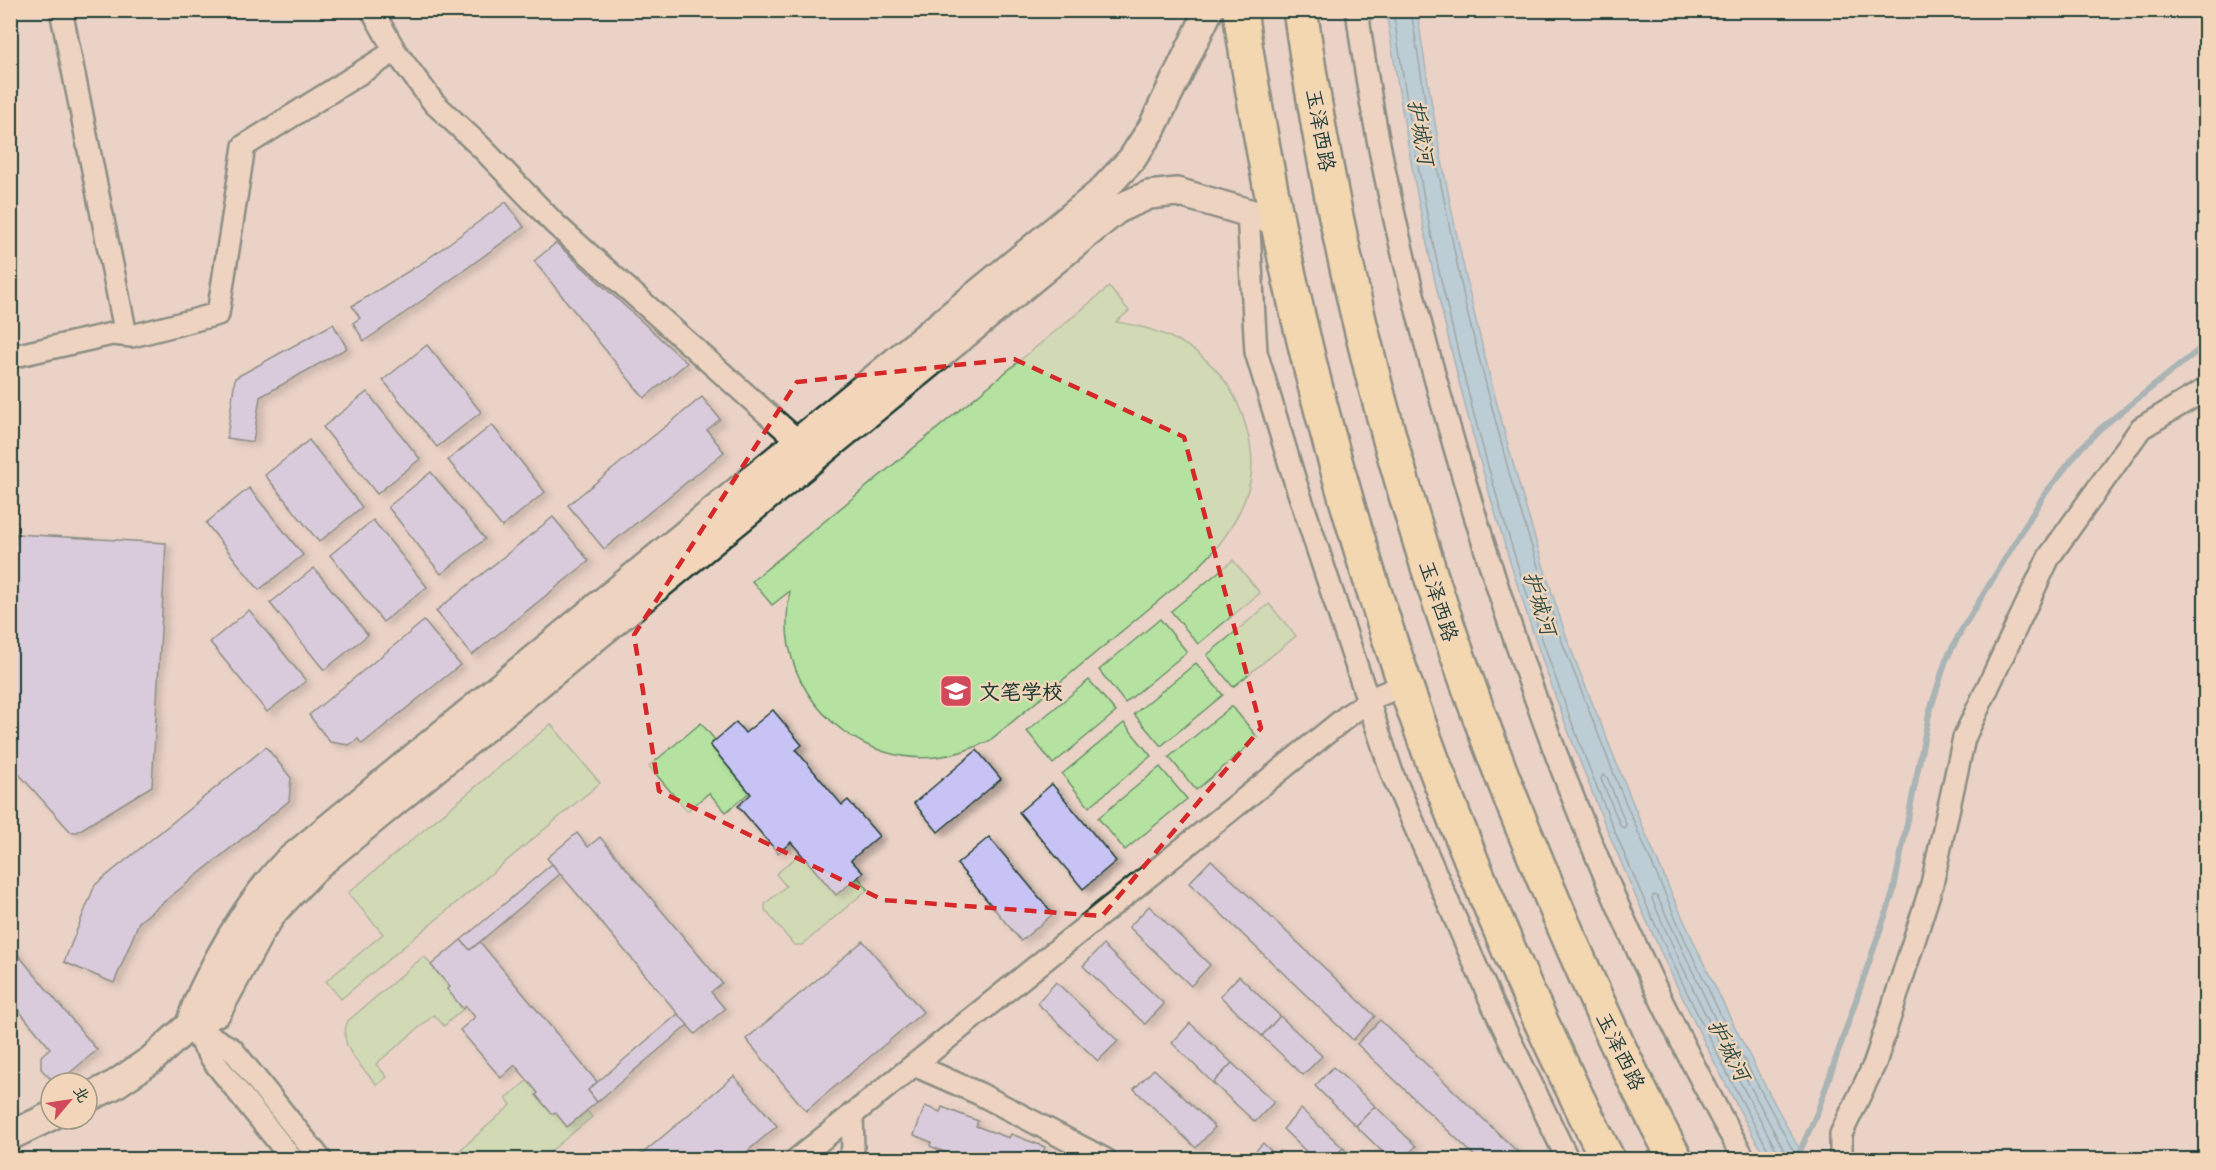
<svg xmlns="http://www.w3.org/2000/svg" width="2216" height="1170" font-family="Itim,'LXGW WenKai TC',sans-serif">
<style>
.green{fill:#b5e2a0;stroke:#6a906a;stroke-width:1.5}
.water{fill:#87c7e8;stroke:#5d90a0;stroke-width:1.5}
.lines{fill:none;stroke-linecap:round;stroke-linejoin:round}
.shore{stroke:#49747c;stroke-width:1.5}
.stream{stroke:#5d90a0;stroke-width:6}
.building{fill:#c8c3f5;stroke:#1f3d34;stroke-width:1.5;filter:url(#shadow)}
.minor-casing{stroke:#1f3d34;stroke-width:26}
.tertiary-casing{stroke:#1f3d34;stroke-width:32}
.primary-casing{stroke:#1f3d34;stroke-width:38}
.minor{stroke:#f3d6ba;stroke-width:21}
.tertiary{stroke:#f3d6ba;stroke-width:27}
.primary{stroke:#ffdd96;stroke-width:33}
.marked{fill:none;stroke:#d62828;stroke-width:4.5;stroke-dasharray:12 8;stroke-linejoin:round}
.labels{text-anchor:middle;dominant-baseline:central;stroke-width:4.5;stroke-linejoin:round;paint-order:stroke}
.street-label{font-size:21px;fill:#1f3d34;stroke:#f3d6ba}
.poi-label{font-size:21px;font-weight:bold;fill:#1f3d34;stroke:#f3d6ba;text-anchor:start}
.water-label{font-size:22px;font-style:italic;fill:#294b46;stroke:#f3d6ba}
</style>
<defs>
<filter id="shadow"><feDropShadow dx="6" dy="4" stdDeviation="3" flood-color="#0004"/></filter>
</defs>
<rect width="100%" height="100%" fill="#ead2c6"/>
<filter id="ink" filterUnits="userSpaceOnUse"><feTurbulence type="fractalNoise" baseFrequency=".0167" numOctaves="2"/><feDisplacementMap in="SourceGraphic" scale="12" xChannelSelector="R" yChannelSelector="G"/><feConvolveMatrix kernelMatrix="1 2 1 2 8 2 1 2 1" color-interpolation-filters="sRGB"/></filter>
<g filter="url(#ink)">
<!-- green -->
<g class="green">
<path d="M1109 287 1129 311 1116 322C1180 331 1229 363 1246 427 1251 444 1254 464 1250 482 1241 519 1220 548 1192 573L989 741C972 749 955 755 936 757 867 764 802 714 789 646 785 627 787 609 790 591L772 605 752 581Z"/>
<path d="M1233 560 1260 593 1198 644 1171 611Z"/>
<path d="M1269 604 1296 636 1233 687 1207 655Z"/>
<path d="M1160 619 1187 652 1125 703 1099 670Z"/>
<path d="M1196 663 1223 695 1161 746 1134 714Z"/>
<path d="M1089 680 1116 712 1053 764 1027 731Z"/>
<path d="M1232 706 1258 738 1196 790 1169 757Z"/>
<path d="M701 723 715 740 710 745 750 792 726 812 709 793 687 811 649 766Z"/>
<path d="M1124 723 1151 756 1089 807 1062 774Z"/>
<path d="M551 724 600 783 341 999 326 981 383 934 348 893Z"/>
<path d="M1160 767 1187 799 1125 850 1098 818Z"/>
<path d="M801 853 836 895 858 877 868 889 802 945H794L765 910V904L786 886 776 874Z"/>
<path d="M424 956 450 987 447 989 463 1009 444 1026 434 1015 376 1064 387 1077 377 1085C362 1066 336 1046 348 1021Z"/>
<path d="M528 1080 538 1093 536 1095 552 1114 555 1112 567 1127 587 1111 592 1117 541 1159 449 1160 511 1105 506 1098Z"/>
</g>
<!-- water -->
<path class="water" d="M1386 11H1417C1447 221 1497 428 1564 630 1577 668 1594 706 1609 744 1665 887 1730 1026 1805 1159H1766C1619 894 1510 607 1442 311 1418 212 1402 111 1386 11Z"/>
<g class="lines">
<!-- shore -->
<g class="shore">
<path d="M1393 10C1408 111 1424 211 1448 310 1516 604 1624 890 1771 1155V1160"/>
<path d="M1411 10 1429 125 1466 308 1511 480 1559 634 1621 792 1685 940 1725 1024 1798 1160"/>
<path d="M1603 775 1607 777 1626 824 1625 828 1621 827 1601 779Z"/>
<path d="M1779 1160 1777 1151C1732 1069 1689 985 1652 899L1654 895 1657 896 1719 1027 1789 1160"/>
</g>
<!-- stream -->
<path class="stream" d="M1796 1160 1817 1113 1893 893 1929 714 1946 660 1961 631 2044 495 2081 448 2101 428 2206 344"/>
</g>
<!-- building -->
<g class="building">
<path d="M506 202 524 227 395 320 364 341 353 323 360 318 352 306 422 263Z"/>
<path d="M556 243 687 363 644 398 534 261Z"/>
<path d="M333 324 347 348 260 397 253 442 227 438 235 378Z"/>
<path d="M427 345 481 412 437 447 383 380Z"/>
<path d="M367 392 420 459 377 494 323 427Z"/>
<path d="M702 397 720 419 707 430 724 452 604 549 568 505Z"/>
<path d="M492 425 545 492 502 527 448 460Z"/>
<path d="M309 440 362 507 319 542 265 475Z"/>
<path d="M431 472 485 539 441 574 388 507Z"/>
<path d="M249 488 303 555 259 590 206 523Z"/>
<path d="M553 517 589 561 472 655 436 611Z"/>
<path d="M373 520 427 587 383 622 330 555Z"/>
<path d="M16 534 166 543 152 786 77 832H71L10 764V634Z"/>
<path d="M314 568 368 635 324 670 270 603Z"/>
<path d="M249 610 306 681 267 712 210 642Z"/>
<path d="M424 621 460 665 362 744 358 739 349 745 330 742 309 715Z"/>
<path d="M773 710 802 745 796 750 842 805 848 800 879 836 851 860 863 873 836 895 791 842 778 853 738 806 751 794 710 745 736 722 745 733Z"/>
<path d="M266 747 291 778 289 801 139 922 114 983 64 962 95 885Z"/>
<path d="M977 750 1001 779 938 832 914 803Z"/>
<path d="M1052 784 1116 861 1083 889 1019 812Z"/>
<path d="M577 833 588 847 600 837 722 983 711 992 725 1009 695 1034 547 858Z"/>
<path d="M989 837 1053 914 1021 941 957 864Z"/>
<path d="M1211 860 1375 1016 1353 1040 1189 883Z"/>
<path d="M552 864 560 874 470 950 461 940Z"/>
<path d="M1149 906 1210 965 1191 986 1129 927Z"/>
<path d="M461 940 470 950 480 942 597 1082 588 1090 597 1102 567 1127 555 1112 552 1114 536 1095 538 1093 515 1065 501 1078 460 1030 475 1017 466 1006 463 1009 447 989 450 987 431 965Z"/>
<path d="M863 941 923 1012 806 1111 746 1039Z"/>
<path d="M10 945 97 1050 61 1080 50 1078 41 1069V1056L50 1048 10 1000Z"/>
<path d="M1103 945 1164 1004 1145 1024 1083 966Z"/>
<path d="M1239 976 1280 1016 1262 1036 1220 996Z"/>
<path d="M1056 982 1118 1041 1098 1061 1037 1003Z"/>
<path d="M678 1014 688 1025 597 1102 588 1090Z"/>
<path d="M1280 1016 1322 1056 1303 1075 1262 1036Z"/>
<path d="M1380 1020 1526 1160H1479L1357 1044Z"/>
<path d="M1190 1023 1232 1063 1213 1083 1172 1043Z"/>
<path d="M1232 1063 1274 1102 1255 1122 1213 1083Z"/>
<path d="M1333 1067 1375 1106 1356 1126 1315 1086Z"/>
<path d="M1154 1069 1215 1127 1196 1148 1134 1089Z"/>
<path d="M734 1076 777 1126 737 1160H635Z"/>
<path d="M925 1106 940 1112 942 1107 978 1121 976 1126 1009 1138 1011 1134 1045 1147 1043 1152 1052 1155 1051 1160H976L966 1156 964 1160 930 1146 931 1142 914 1135Z"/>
<path d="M1375 1106 1416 1146 1403 1160H1391L1356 1126Z"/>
<path d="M1301 1109 1343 1148 1332 1160H1315L1283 1129Z"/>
<path d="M1263 1143 1280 1160H1247Z"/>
<path d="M1343 1148 1354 1160H1332Z"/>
<path d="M877 1153 893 1160H875Z"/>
</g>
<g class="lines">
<!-- minor casing -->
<g class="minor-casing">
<g id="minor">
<path d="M61 10 126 335"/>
<path d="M372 10 395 51 434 103 481 147 555 224 798 441"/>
<path d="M1357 10C1376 156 1412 300 1453 441 1524 690 1616 934 1745 1160"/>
<path d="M1248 213 1256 352 1295 481 1393 776 1492 1003 1568 1160"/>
<path d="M10 357 112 334 132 336 218 314 244 146 395 51"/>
<path d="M190 1025 232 1049 321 1160"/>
<path d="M192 1028 215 1063 293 1160"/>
<path d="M914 1065 980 1094 1106 1160"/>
<path d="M796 1160 1350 714 1377 696 1405 685"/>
<path d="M849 1160 853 1148 852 1114"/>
<path d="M1841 1160V1134L1875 1063 1932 884 1964 738 2049 557 2141 428 2206 389"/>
</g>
</g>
<!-- tertiary casing -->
<g class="tertiary-casing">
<g id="tertiary">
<path d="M190 1025C197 1000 208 980 220 957 239 922 259 891 287 862L1100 193 1132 159 1152 128 1209 10"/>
<path d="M87 1098 114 1085 151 1060 190 1025 217 1012 260 932 274 911 319 864 1115 211 1126 205 1149 195 1177 192 1277 221"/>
<path d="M10 1136 51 1116"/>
</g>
</g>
<!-- primary casing -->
<g class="primary-casing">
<g id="primary">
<path d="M1240 10C1248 69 1259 127 1270 185 1336 524 1451 851 1608 1160"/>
<path d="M1300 10C1342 307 1425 597 1541 872 1582 970 1625 1067 1676 1160"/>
</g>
</g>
<!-- minor -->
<use href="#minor" class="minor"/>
<!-- tertiary -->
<use href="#tertiary" class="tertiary"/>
<!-- primary -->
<use href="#primary" class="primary"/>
</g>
</g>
<!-- marked area -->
<path d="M0 0H2216V1170H0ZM1014 359 1184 437 1261 728 1102 916 883 900 659 791 634 635 797 382Z" fill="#ead2c6" fill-opacity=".55" fill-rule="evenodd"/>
<path class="marked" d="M1014 359 1184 437 1261 728 1102 916 883 900 659 791 634 635 797 382Z"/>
<!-- icons -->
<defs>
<g id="school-square" transform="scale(1.725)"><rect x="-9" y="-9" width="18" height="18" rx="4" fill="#d1495b" stroke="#f3d6ba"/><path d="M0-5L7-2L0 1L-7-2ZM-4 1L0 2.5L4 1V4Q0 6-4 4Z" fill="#fff"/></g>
</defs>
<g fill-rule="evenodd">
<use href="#school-square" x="956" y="691"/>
</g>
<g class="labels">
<!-- street labels -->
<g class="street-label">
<text transform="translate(1321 130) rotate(80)">玉泽西路</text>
<text transform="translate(1439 601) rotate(72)">玉泽西路</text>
<text transform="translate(1621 1051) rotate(64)">玉泽西路</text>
</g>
<!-- poi labels -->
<g class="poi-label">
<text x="979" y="691">文笔学校</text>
</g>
<!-- water labels -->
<g class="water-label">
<text transform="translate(1421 132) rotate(80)">护城河</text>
<text transform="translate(1540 603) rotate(73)">护城河</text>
<text transform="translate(1729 1050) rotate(63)">护城河</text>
</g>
</g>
<!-- margin -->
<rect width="2216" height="1170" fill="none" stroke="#f3d6ba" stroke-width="36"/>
<rect x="18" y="18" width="2180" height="1134" fill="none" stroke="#1f3d34" stroke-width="2" filter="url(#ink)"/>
<!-- north arrow -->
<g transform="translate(69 1101) rotate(61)"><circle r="28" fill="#f3d6ba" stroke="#9e9984" stroke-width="1.5"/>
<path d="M0-4.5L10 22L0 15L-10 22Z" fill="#d1495b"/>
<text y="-9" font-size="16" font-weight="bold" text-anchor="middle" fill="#1f3d34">北</text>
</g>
</svg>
